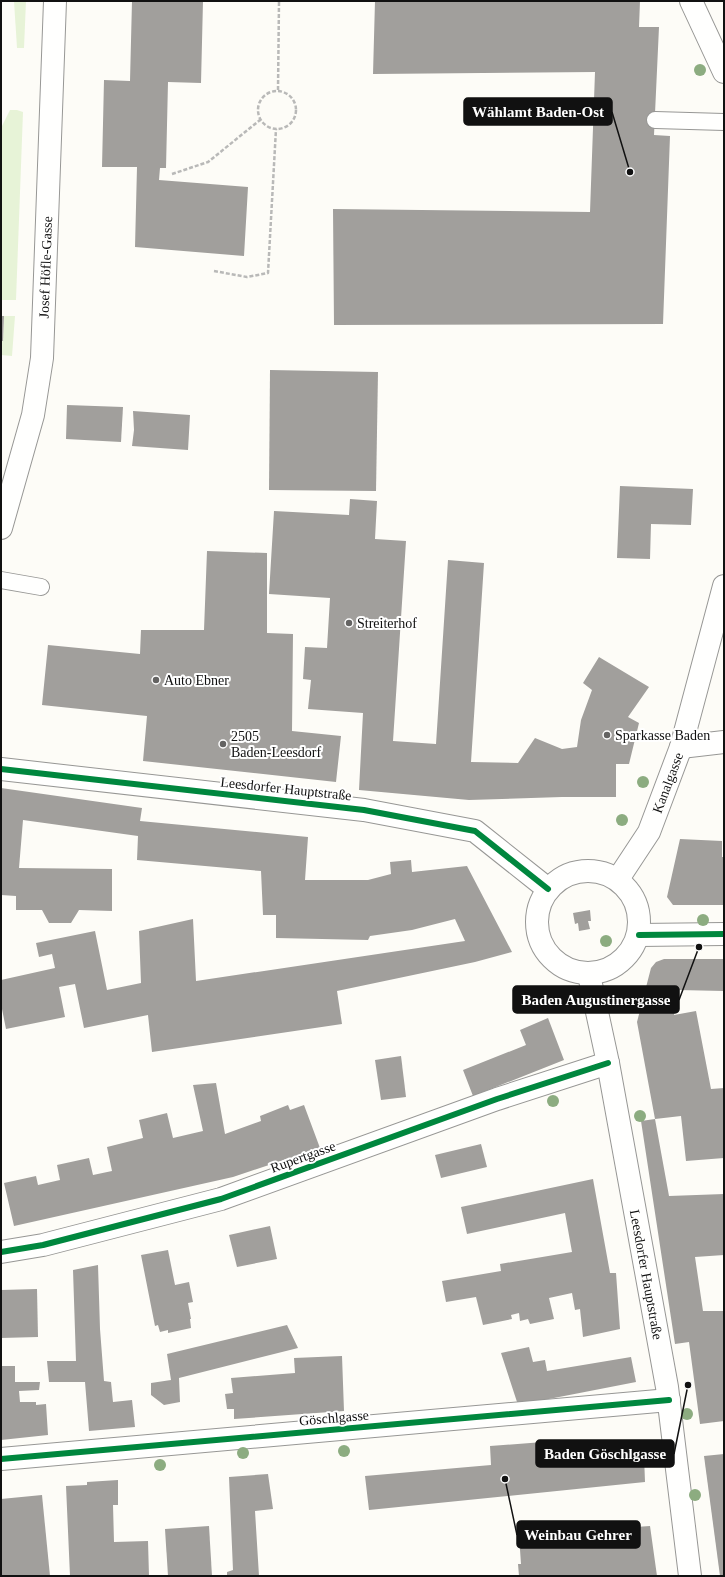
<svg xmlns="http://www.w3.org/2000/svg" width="725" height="1577" font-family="'Times New Roman',serif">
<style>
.green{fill:#e7f3d7}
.building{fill:#a19f9c}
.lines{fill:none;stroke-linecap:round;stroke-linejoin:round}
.service-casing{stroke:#979795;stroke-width:18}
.minor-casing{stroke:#979795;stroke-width:24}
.path{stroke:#b9b9b8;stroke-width:2.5;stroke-dasharray:4 2;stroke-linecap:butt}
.service{stroke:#fffffe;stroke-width:16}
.minor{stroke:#fffffe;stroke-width:22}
.cycleway-casing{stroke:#fff;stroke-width:8}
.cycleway{stroke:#00873e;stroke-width:6}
.tree{fill:#8cac80}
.poi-dot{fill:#646362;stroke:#fff;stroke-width:1.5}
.labels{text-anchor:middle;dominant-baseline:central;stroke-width:4;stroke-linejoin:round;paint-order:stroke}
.street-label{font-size:14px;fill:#111;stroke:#fff}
.poi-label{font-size:14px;fill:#111;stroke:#fff;text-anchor:start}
.leader{fill:none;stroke:#111;stroke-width:1.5}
.callout-dot{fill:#111;stroke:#fff;stroke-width:1.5}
.callout{fill:#111;stroke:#111;stroke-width:1.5}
.callout-label{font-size:15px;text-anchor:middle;font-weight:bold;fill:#fff}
</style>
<rect width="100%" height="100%" fill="#fdfcf7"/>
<!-- green -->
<g class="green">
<path d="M14 1H26L24 48H17Z"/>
<path d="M10 110H17L23 112 16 300H1V128Z"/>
<path d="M4 316H15L12 356 1 355V341H3Z"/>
</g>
<!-- building -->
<g class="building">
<path d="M132 1H203L201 83 168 82 166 168H160L159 180 248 187 244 256 135 247 137 167H102L104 80 130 81Z"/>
<path d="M375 1H640L639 27H659L654 135 670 136 663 324 334 325 333 209 590 212 595 72 373 74Z"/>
<path d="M1 316H4L3 341H1Z"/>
<path d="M270 370 378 372 376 491 269 490Z"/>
<path d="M67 405 123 407 121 442 66 439Z"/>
<path d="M133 411 190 415 188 450 132 446 134 430Z"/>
<path d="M620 486 693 489 691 525 651 524 650 559 617 558Z"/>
<path d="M350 499 377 501 375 539 406 541 393 741 436 744 448 560 484 563 471 762 518 763 535 738 562 749 577 747 581 720 592 690 583 683 599 657 649 687 628 717 639 723 629 764H616V797H562L469 800 359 790 363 713 308 709 311 680 303 679 305 647 327 648 330 598 269 594 274 511 349 515Z"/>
<path d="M207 551 267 553V633L293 634 292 731 341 736 336 782 143 761 147 716 42 705 48 645 140 654 141 630H204Z"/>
<path d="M1 788 142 808 140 821 308 837 305 880H368L391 874 390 862 411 860 412 872 467 866 512 952 475 962 337 991 342 1024 152 1052 148 1015 84 1028 75 984 59 987 65 1017 6 1029 1 1004V980L55 968 52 954 39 957 36 943 95 931 107 990 141 983 139 931 193 919 196 981 465 941 455 919 412 930 370 936 368 940 276 938V915H263L261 871 137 860 138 836 23 820 19 868 112 869V911L79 910 71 923H49L42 910H16V896L1 895Z"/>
<path d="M680 839 722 841V857H724V905H673L667 897Z"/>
<path d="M590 910 591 921H588L590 929 579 931 578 923 575 924 573 913Z"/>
<path d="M664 959H724V991L678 990 674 1015 696 1011 711 1089 724 1088V1158L686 1161 681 1116 655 1119 637 1022 651 968 656 962Z"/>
<path d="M548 1018 564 1060 473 1096 463 1070 526 1045 520 1030Z"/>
<path d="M401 1056 406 1097 381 1100 375 1060Z"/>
<path d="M216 1083 225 1134 261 1121 260 1116 288 1105 290 1110 304 1105 320 1148 233 1177 14 1226 4 1183 36 1176 38 1185 60 1180 57 1165 89 1158 93 1175 112 1171 107 1147 143 1138 139 1120 167 1113 173 1138 203 1131 193 1085Z"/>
<path d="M655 1119 669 1196 724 1194V1255L695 1257 703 1311H724V1421L700 1424 689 1342 675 1344 641 1121Z"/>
<path d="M481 1144 487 1167 441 1178 435 1155Z"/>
<path d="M593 1179 610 1273H616L620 1329 583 1337 580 1309 575 1310 572 1293 549 1298 554 1319 530 1324 528 1319 520 1321 519 1313 511 1315 512 1319 483 1325 476 1297 446 1302 442 1281 501 1271 500 1264 572 1252 565 1213 467 1234 461 1207Z"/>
<path d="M270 1226 277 1259 237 1267 229 1235Z"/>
<path d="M168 1250 175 1285 189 1282 193 1302 188 1303 191 1319H190L191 1328 168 1333V1330L160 1332 158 1325 155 1326 141 1255Z"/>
<path d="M98 1265 100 1329 104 1381 111 1382 113 1402 132 1400 135 1427 89 1431 85 1382H49L47 1361H76L73 1270Z"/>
<path d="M37 1289 38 1337 1 1338V1290Z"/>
<path d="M287 1325 298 1348 179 1378 180 1402 164 1405 151 1395V1383L171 1380 167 1354Z"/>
<path d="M529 1347 533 1362 545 1360 547 1371 631 1357 636 1382 518 1405 501 1353Z"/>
<path d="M342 1356 344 1411 234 1419V1409H227L225 1394 233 1393 231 1378 295 1373 294 1358Z"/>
<path d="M1 1366H15V1382H40L39 1390 19 1391 20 1402H36V1405L46 1404 48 1435 1 1440Z"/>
<path d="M543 1442 544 1458 584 1455 585 1460 644 1455 645 1482 369 1510 365 1476 491 1465 490 1446Z"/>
<path d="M724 1454V1576H720L704 1456Z"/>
<path d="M268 1474 273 1509 255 1511 259 1576H227V1572L233 1570 229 1477Z"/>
<path d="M118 1480V1505H113L114 1542 148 1541 149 1576H70L66 1486 87 1485V1482Z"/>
<path d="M42 1495 50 1576H1V1499Z"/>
<path d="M209 1526 212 1576H168L165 1529Z"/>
<path d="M650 1526 657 1576H519L518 1564H521L519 1535Z"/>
</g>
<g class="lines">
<!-- service casing -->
<g class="service-casing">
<g id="service">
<path d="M655 120 724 122"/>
<path d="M1 580 41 587"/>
</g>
</g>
<!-- minor casing -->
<g class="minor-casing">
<g id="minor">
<path d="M691 1 724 72"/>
<path id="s1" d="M1 528 33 415 42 358 55 1"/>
<path d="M681 747 724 742"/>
<path d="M1 769 364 810 475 831 548 889"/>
<circle cx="588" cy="922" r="51"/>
<path id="s2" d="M618 879 649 832 681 747 724 586"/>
<path d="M639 935 724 934"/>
<path id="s3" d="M589 975 608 1063 667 1387 690 1576"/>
<path d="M1 1252 43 1245 221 1199 497 1099 608 1063"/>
<path d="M1 1459 669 1400"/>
</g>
</g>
<!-- path -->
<g class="path">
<path d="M278 90 279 1"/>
<circle cx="277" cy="110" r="19"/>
<path d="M172 174 208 162 260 120"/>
<path d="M214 271 247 277 268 273 276 129"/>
</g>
<!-- service -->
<use href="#service" class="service"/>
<!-- minor -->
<use href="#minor" class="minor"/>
<!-- cycleway casing -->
<g class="cycleway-casing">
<g id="cycleway">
<path d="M1 769 364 810 475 831 548 889"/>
<path d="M639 935 724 934"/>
<path d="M1 1252 43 1245 221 1199 497 1099 608 1063"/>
<path d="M1 1459 669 1400"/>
</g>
</g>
<!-- cycleway -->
<use href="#cycleway" class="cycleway"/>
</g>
<!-- trees -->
<g class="tree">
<circle cx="700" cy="70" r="6"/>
<circle cx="643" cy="782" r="6"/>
<circle cx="622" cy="820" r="6"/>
<circle cx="703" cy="920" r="6"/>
<circle cx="606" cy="941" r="6"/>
<circle cx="553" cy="1101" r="6"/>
<circle cx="640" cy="1116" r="6"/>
<circle cx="687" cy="1414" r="6"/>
<circle cx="344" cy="1451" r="6"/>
<circle cx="243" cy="1453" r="6"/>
<circle cx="160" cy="1465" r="6"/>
<circle cx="695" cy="1495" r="6"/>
</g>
<!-- markers -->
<g class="poi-dot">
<circle cx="349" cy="623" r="4"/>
<circle cx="156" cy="680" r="4"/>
<circle cx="607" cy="735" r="4"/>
<circle cx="223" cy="744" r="4"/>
</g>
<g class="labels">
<!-- street labels -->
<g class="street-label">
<text stroke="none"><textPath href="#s1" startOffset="266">Josef Höfle-Gasse</textPath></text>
<text stroke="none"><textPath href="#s2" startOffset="109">Kanalgasse</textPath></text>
<text transform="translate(286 789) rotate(6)">Leesdorfer Hauptstraße</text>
<text transform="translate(303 1157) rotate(-20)">Rupertgasse</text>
<text stroke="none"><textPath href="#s3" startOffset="305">Leesdorfer Hauptstraße</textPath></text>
<text transform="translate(334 1418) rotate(-5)">Göschlgasse</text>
</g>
<!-- poi labels -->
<g class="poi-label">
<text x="357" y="623">Streiterhof</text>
<text x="164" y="680">Auto Ebner</text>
<text x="615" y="735">Sparkasse Baden</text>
<text x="231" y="736">2505<tspan x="231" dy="16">Baden-Leesdorf</tspan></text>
</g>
</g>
<!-- callouts -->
<path class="leader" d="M630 172L612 112M699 947L679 1000M688 1385L674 1454M505 1479L517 1535"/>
<g class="callout-dot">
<circle cx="630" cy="172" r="4"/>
<circle cx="699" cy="947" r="4"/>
<circle cx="688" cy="1385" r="4"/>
<circle cx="505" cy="1479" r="4"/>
</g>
<g class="callout">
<rect x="464" y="98" width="148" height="27" rx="4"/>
<rect x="513" y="986" width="166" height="27" rx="4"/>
<rect x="536" y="1440" width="138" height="27" rx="4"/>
<rect x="517" y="1521" width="123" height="27" rx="4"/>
</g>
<g class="callout-label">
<text x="538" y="117">Wählamt Baden-Ost</text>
<text x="596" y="1005">Baden Augustinergasse</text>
<text x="605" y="1459">Baden Göschlgasse</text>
<text x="578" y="1540">Weinbau Gehrer</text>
</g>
<!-- border -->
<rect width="725" height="1577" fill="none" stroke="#111111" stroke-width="4"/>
</svg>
